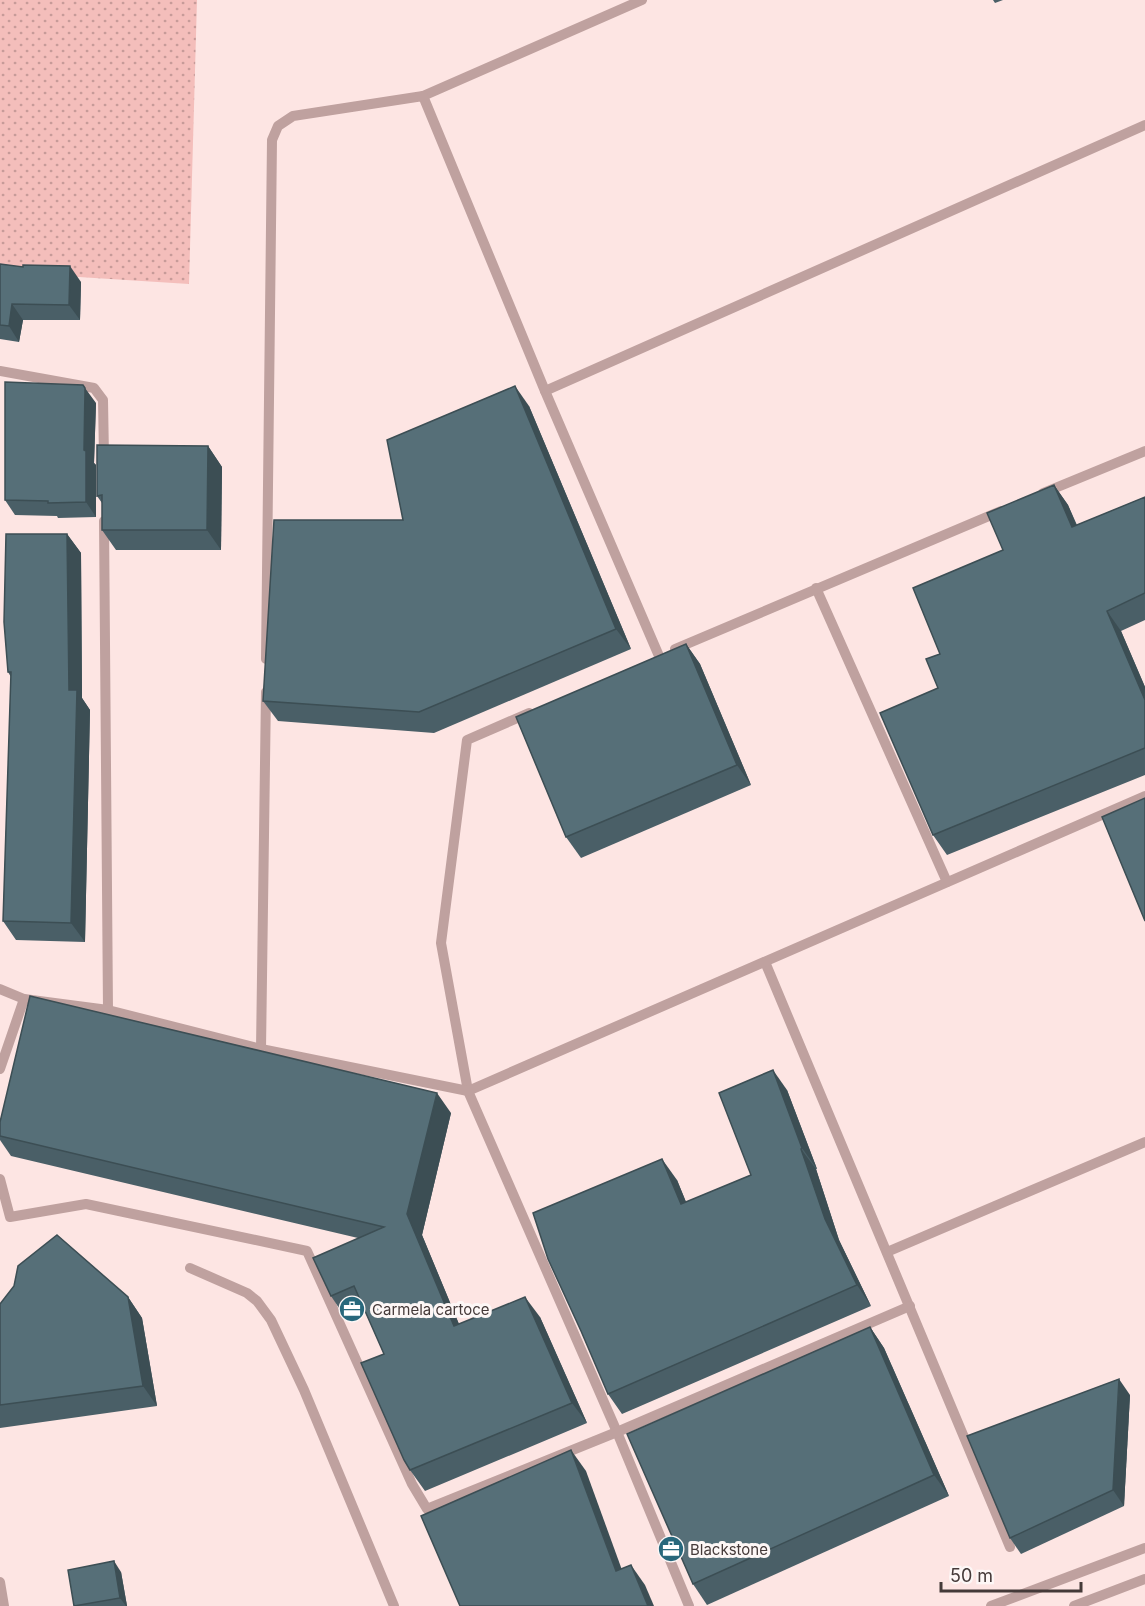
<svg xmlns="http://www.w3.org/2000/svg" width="1145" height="1606" font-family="Inter,sans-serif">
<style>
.grass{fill:url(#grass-dots)}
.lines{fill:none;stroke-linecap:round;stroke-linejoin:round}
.lane{stroke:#bfa19f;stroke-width:10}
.wall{fill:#4a5f67}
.shaded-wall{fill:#3c4e54}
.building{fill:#566f78;stroke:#3c4e54;stroke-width:1.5}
.labels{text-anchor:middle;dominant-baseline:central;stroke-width:6;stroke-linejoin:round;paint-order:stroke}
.poi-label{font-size:15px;fill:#453a39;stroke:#fdf7f6;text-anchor:start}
</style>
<defs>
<pattern id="grass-dots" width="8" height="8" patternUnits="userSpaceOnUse" patternTransform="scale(1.5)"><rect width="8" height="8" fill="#f4bebb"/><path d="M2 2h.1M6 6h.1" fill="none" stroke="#c79b99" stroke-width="1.8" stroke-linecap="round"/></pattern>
</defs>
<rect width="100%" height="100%" fill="#fde5e3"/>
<!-- grass -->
<path class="grass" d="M0 0H197L189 284 0 272Z"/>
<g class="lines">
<!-- lane -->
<g class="lane">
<path d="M423 96 642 0"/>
<path d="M0 371 94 388 103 400 104 457"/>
<path d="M545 391 1145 125"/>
<path d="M1043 493 1145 451"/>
<path d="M104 521 108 1010"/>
<path d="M816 588 947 882"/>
<path d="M675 649 1001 511"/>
<path d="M266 659 272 140 278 126 293 116 423 96 545 391 659 656"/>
<path d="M529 713 467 740 441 943 468 1091 617 1432 689 1606"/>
<path d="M765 962 1010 1547"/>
<path d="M0 989 24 999 108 1010 261 1049 468 1091 1145 796"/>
<path d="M261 1049 266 692"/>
<path d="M0 1069 24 999"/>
<path d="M0 1179 10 1217 86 1204 307 1251 412 1484 427 1509 617 1432 910 1306"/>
<path d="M887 1252 1145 1142"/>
<path d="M190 1268 247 1293 257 1301 271 1320 304 1390 394 1606"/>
<path d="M0 1582 4 1606"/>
<path d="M991 1606 1145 1548"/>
<path d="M1074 1606 1145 1579"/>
</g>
</g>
<!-- wall -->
<g class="wall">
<path d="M993 0H1003L995 3Z"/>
<path d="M0 264 81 282 80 320H23L19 342 0 339Z"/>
<path d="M96 403 94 463 96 465V517L58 518 57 516 15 515 5 500Z"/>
<path d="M529 406 631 649 434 733 278 721 263 701 403 520Z"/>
<path d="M208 446 222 467 221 550H116L102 530V503L97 496Z"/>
<path d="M1054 485 1068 505 1077 525 1145 497V620L1121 631 1145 687V775L947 855 933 835 938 688 940 654 1003 550Z"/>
<path d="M67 534 81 553 82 698 90 710 85 942 16 940 3 921 11 677 8 672Z"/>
<path d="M686 644 700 664 751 785 581 858 566 837Z"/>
<path d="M787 1090 817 1169H816L839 1240 871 1306 622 1414 608 1394 677 1180 686 1202 751 1175Z"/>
<path d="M451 1113 422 1235 459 1324 540 1317 587 1423 425 1491 410 1470 384 1354 364 1309 345 1317 331 1296 358 1238 11 1156 0 1140V1122Z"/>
<path d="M128 1297 142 1318 157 1406 0 1428V1304Z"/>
<path d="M870 1327 884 1348 949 1496 707 1605 693 1584Z"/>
<path d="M1130 1395 1124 1506 1021 1554 1010 1538Z"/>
<path d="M121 1572 127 1606H74Z"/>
</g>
<!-- shaded-wall -->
<g class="shaded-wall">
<path d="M70 266 81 282 80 320 69 305Z"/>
<path d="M12 304 23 320 19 342 9 326Z"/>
<path d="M515 386 529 406 631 649 616 629Z"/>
<path d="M85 388 96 403 94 463 96 465V517L86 502 84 450Z"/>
<path d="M208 446 222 467 221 550 207 530Z"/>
<path d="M1054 485 1068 505 1086 548 1072 527Z"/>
<path d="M67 534 81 553 82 698 90 710 85 942 71 923Z"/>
<path d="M1107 611 1121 631 1145 687V700Z"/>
<path d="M686 644 700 664 751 785 737 765Z"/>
<path d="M773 1070 787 1090 817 1169 802 1148Z"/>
<path d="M437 1093 451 1113 422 1235 468 1346 454 1326 407 1214Z"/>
<path d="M801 1149 816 1169 839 1240 871 1306 857 1285 825 1219Z"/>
<path d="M662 1159 677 1180 695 1224 681 1204Z"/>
<path d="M128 1297 142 1318 157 1406 143 1386Z"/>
<path d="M525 1297 540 1317 587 1423 572 1403Z"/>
<path d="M870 1327 884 1348 949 1496 934 1475Z"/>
<path d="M1119 1379 1130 1395 1124 1506 1113 1490Z"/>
<path d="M571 1450 586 1471 630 1592 616 1571Z"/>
<path d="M114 1561 121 1572 127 1606H126L120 1598Z"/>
<path d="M631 1565 645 1585 654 1606H648Z"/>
</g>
<!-- building -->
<g class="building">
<path d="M0 264 23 267V265L70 266 69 305 12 304 9 326 0 325Z"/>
<path d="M5 382 83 385 85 388 84 450 86 451V502L48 503V501L5 500Z"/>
<path d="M515 386 616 629 419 712 263 701 274 520H403L387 440Z"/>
<path d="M97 445 208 446 207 530H102V495L97 496Z"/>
<path d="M1054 485 1072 527 1145 497V593L1107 611 1145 700V748L933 835 880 713 938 688 926 659 940 654 913 588 1003 550 987 513Z"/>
<path d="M6 534H67L69 690H77L71 923 3 921 11 672H8L4 622Z"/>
<path d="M686 644 737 765 566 837 516 717Z"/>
<path d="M1145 798V921L1102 817Z"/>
<path d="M30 996 437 1093 407 1214 454 1326 525 1297 572 1403 410 1470 404 1460 361 1363 384 1354 354 1286 331 1296 313 1258 384 1227 0 1136V1122Z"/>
<path d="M773 1070 802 1148 801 1149 825 1219 857 1285 608 1394 581 1331 548 1259 533 1213 662 1159 681 1204 751 1175 719 1093Z"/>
<path d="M57 1235 128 1297 143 1386 0 1405V1304L14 1286 18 1266Z"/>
<path d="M870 1327 934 1475 693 1584 627 1434Z"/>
<path d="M1119 1379 1113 1490 1010 1538 967 1436Z"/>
<path d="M571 1450 616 1571 631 1565 648 1606H460L421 1516Z"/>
<path d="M114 1561 120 1598 74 1606 68 1570Z"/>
</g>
<!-- icons -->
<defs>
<g id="office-disc" transform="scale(1.35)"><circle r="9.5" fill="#28687c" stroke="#fdf7f6"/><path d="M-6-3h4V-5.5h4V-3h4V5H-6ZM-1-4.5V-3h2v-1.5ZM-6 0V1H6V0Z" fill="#fff"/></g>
</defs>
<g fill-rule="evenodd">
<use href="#office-disc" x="352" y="1309"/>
<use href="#office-disc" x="671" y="1549"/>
</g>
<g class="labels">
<!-- poi labels -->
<g class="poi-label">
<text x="372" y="1309">Carmela cartoce</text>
<text x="690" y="1549">Blackstone</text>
</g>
</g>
<!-- scale -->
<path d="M941 1582v9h140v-9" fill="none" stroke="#453a39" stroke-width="3"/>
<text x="950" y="1582" font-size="18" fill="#453a39" stroke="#fdf7f6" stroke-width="4.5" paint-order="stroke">50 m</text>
</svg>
